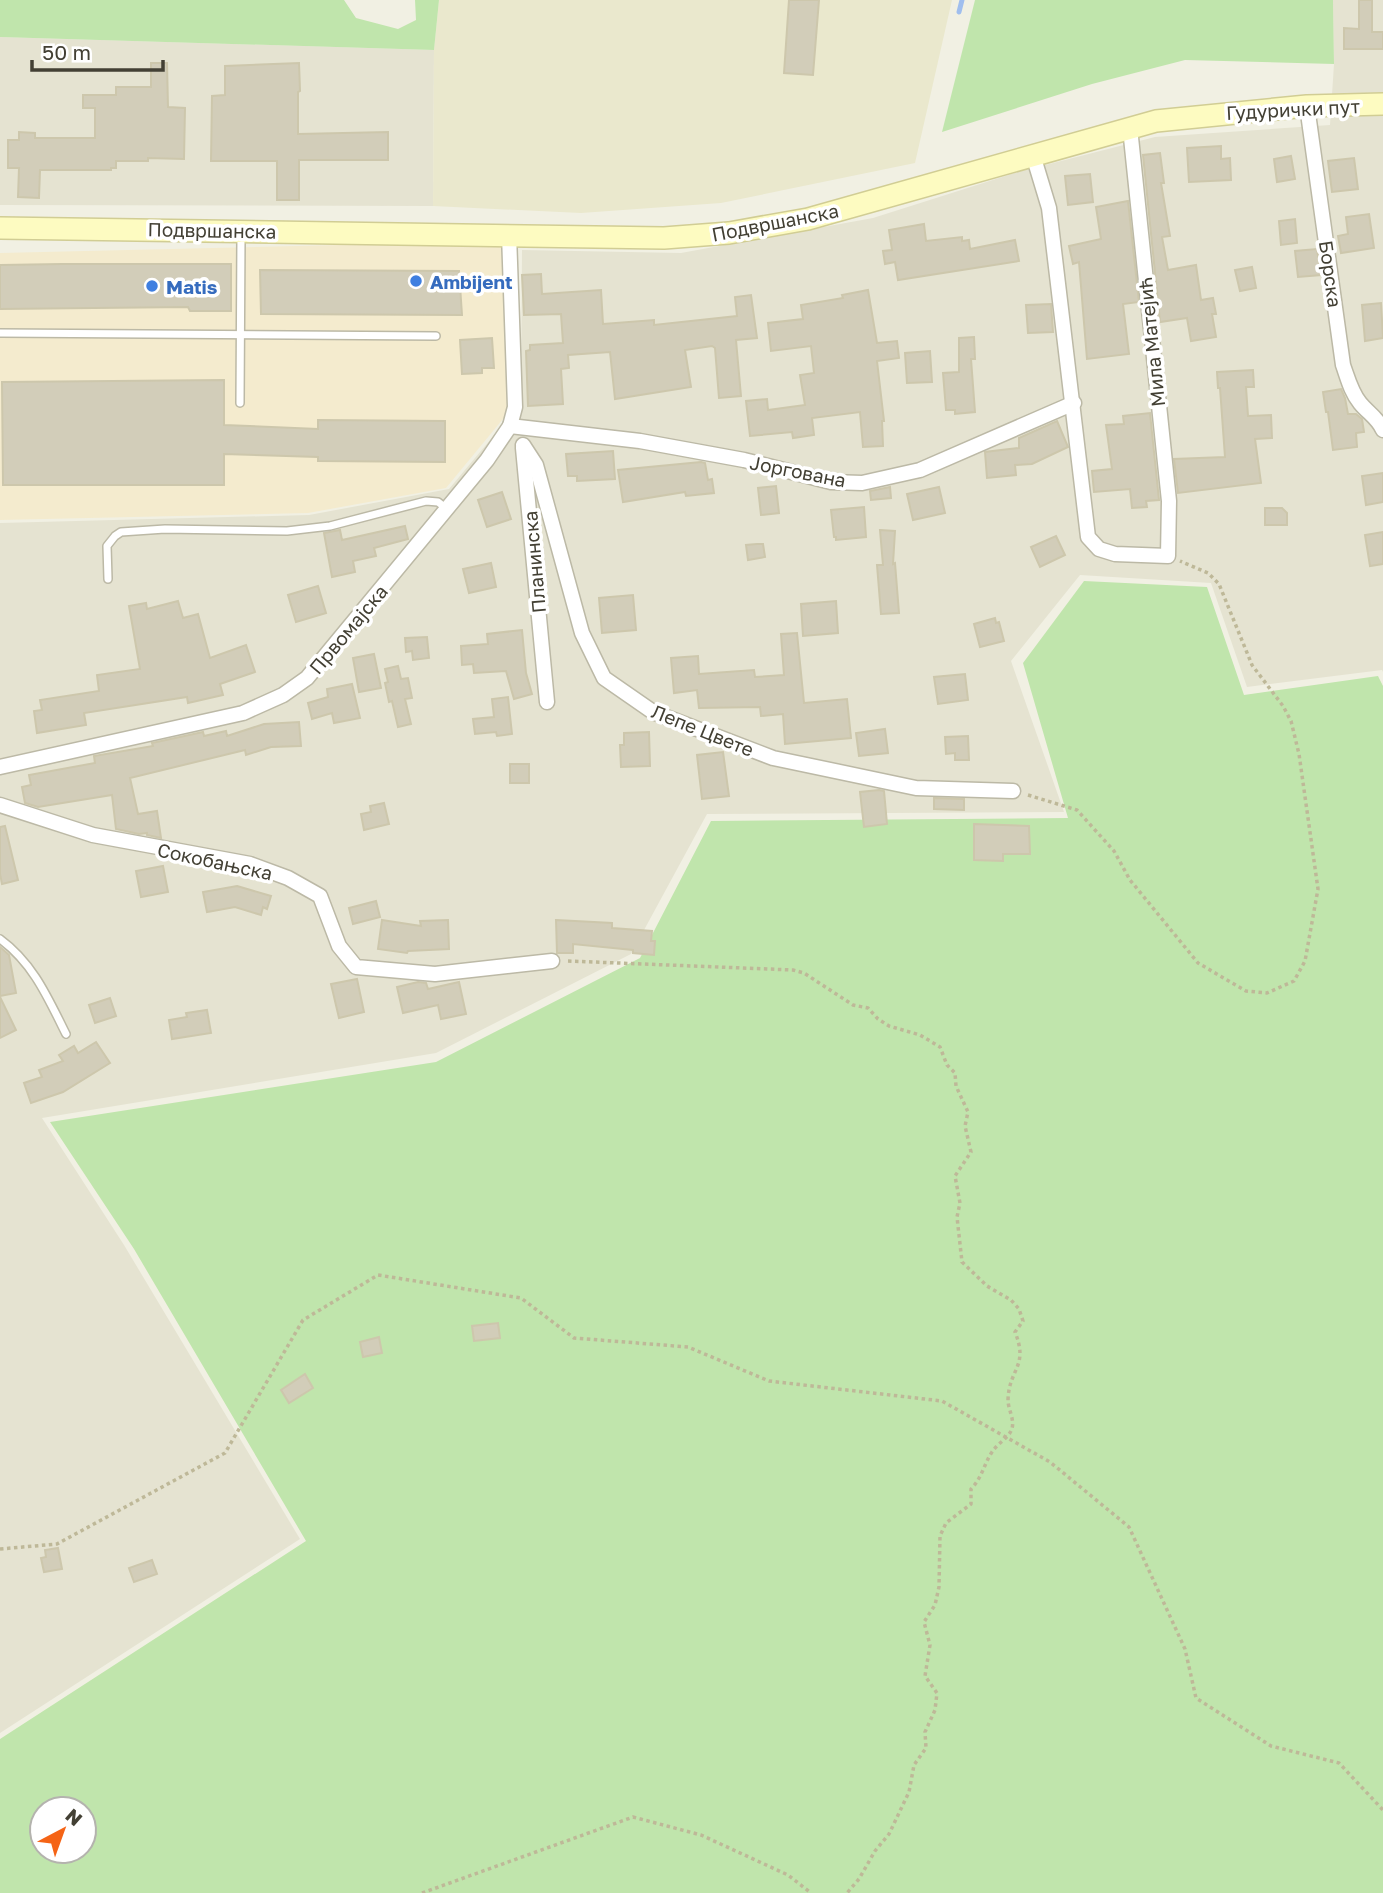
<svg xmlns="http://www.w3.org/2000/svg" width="1383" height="1893" font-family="'Golos Text',sans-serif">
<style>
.residential{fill:#e5e3d1}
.commercial{fill:#f4ebce}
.education{fill:#eae8cd}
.green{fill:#c0e5ac;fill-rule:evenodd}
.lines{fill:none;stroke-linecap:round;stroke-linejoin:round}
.stream{stroke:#a0beee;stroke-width:5}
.building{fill:#d2cdb9;stroke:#cdc7ac;stroke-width:2}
.lane-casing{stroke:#bcb9a6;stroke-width:10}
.street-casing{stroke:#bcb9a6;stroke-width:17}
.secondary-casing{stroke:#d1cd94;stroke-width:24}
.path{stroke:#beb898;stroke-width:3.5;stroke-dasharray:3.5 3.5;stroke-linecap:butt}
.lane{stroke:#fff;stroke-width:7}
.street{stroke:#fff;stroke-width:14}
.secondary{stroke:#fdfbc1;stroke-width:21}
.shop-dot{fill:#3f7fe0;stroke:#fff;stroke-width:2.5}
.labels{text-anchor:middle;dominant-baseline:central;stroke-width:7;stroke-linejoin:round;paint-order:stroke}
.street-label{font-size:19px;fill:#434034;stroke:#fff}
.shop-label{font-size:19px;font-weight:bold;fill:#366cbe;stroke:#fff;text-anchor:start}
</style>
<rect width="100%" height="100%" fill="#f1f0e3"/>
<!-- residential -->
<g class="residential">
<path d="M1333 0H1383V672L1382 670 1247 687 1211 583 1080 575 1011 661 1064 812 707 814 631 954 436 1053 42 1118 124 1245 300 1539 0 1733V523L309 515 449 489 521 403 522 250 681 253 873 218 1018 172 1155 137 1330 125 1334 64Z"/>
<path d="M0 37 434 50 433 206 0 205Z"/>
</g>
<!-- commercial -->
<path class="commercial" d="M505 241 512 408 446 488 308 513 0 520V253Z"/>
<!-- education -->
<path class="education" d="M439 0H952L915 163 721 203 581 213 433 206 434 50Z"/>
<!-- green -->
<g class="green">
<path d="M0 0H344L356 18 398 29 416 20 415 0H439L434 50 0 37Z"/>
<path d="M975 0H1333L1334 64 1185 60 1092 84 942 132Z"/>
<path d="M1084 581 1207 587 1244 695 1378 676 1383 686V1893H0V1739L306 1541 134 1249 50 1122 436 1062 640 958 711 821 1068 818 1023 663ZM42 1809H84V1851H42Z"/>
</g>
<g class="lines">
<!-- stream -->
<path class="stream" d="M959 12 962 0"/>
</g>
<!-- building -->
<g class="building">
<path d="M789 0H819L813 75 784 73Z"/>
<path d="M1359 0H1372V32H1383V49H1344V28L1359 29Z"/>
<path d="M151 63H167L168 107 185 108 184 159 148 158V161H116V168H111V170H40L39 198 18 197 19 168H8V140H19V132L35 133V138H95V108H83V95H116V87H151Z"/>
<path d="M299 63 300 91 298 92V134L388 132V160H299V200H277V161H211L212 96 225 95V66Z"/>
<path d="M1221 146V159L1230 158 1231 180 1189 182 1187 148Z"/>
<path d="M1160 153 1164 183H1161L1170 236 1162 237 1168 270 1196 265 1201 300 1213 298 1216 314H1212L1216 337 1191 341 1187 318 1160 322 1143 155Z"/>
<path d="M1291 156 1295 179 1277 182 1274 159Z"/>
<path d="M1354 158 1358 189 1332 192 1328 161Z"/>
<path d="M1090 174 1093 202 1068 205 1065 176Z"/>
<path d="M1128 201 1139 302 1123 304 1129 354 1087 359 1079 262 1073 264 1069 246 1101 239 1096 207Z"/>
<path d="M1369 214 1374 248 1341 253 1338 236 1348 234 1346 217Z"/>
<path d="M1295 219 1297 243 1281 245 1279 221Z"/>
<path d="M924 224 926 241 962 237V241L969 240 970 249 1015 240 1019 261 898 280 895 262 885 264 883 251 892 250 889 230Z"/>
<path d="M1317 249 1321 275 1298 277 1295 251Z"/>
<path d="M62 264H231V311H190L188 307 0 309V265Z"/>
<path d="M1252 267 1256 288 1240 291 1235 270Z"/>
<path d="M260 270 459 271 462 315 261 314Z"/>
<path d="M541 274 542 294 601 290 603 324 654 320V325L737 316 735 297 751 295 757 338 736 340 741 396 719 398 715 348 712 346 685 350 691 387 615 399 610 352 568 355 569 368 561 369 563 404 528 406 526 351 530 350V345L563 343 561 314 524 315 522 275Z"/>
<path d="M868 290 877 343 897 341 899 358 877 361 884 421H882L883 446 863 447 860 412 812 418 814 435 793 438 792 432 750 436 746 401 767 399 768 410 805 405 800 375 814 373 811 346 771 351 768 323 803 319 801 305 843 298 842 295Z"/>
<path d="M1381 303 1383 338 1365 341 1362 305Z"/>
<path d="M1051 304 1053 332 1028 333 1026 305Z"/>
<path d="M974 337 975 359H971L975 412 955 414V410H946L943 373 959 372V338Z"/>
<path d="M492 338 494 368H482V373L462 374 460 340Z"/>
<path d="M930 351 932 382 907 383 905 353Z"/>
<path d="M1253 370 1254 387H1246L1248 416 1271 415 1272 438 1255 439 1261 483 1178 493 1174 459 1225 457 1220 388H1218L1217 372Z"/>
<path d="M224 380V425L318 429V420L445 421V462L318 461V457L224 454V485H3L2 382Z"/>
<path d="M1341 389 1345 398 1348 414H1356L1362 419 1364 432 1356 433 1357 447 1333 450 1328 412H1326L1323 392Z"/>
<path d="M1150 413 1159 500 1146 501 1147 507 1132 508 1130 489 1094 492 1092 471 1112 469 1106 425 1124 424 1123 416Z"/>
<path d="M1057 421 1068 447 1032 464 1015 465 1016 475 987 478 985 452 1019 448V438Z"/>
<path d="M613 451 615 479 577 481V476H568L566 454Z"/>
<path d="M701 462 705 463 708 480 712 479 714 493 686 496 685 492 623 502 618 470Z"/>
<path d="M1383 473V502L1366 505 1362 476Z"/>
<path d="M776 486 779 513 761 515 758 488Z"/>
<path d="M890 487 891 498 871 500 870 491Z"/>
<path d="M939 487 945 513 913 520 907 494Z"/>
<path d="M502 492 511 519 487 527 478 500Z"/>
<path d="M864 507 866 537 836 540V537H834L831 510Z"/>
<path d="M1265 508H1282L1287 513V525H1265Z"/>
<path d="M405 526 408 539 374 548 376 556 353 561 355 572 332 577 324 533 340 530 342 540Z"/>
<path d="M880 530 895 531 893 564 895 563 899 613 881 614 877 565H883Z"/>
<path d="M1383 532V564L1370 566 1365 535Z"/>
<path d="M1056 536 1065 555 1040 567 1031 547Z"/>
<path d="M757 544H763L765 557 748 560 746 545Z"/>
<path d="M491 563 496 587 469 593 463 569Z"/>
<path d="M318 586 326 613 296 622 288 595Z"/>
<path d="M633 595 636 630 602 633 599 598Z"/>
<path d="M178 601 183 618 198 614 210 658 246 645 255 672 220 684 223 695 188 703 187 697 84 713 86 725 37 733 34 711 42 710 40 700 99 691 97 675 140 669 129 606 146 603 147 609Z"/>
<path d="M836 601 838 633 803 636 801 604Z"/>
<path d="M995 618 996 623 999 622 1004 641 980 647 974 624Z"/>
<path d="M522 630 526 673 532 694 514 699 506 671 474 673 473 664 462 665 461 646 488 644 487 634Z"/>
<path d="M797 633 804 703 847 699 851 738 785 744 783 714 761 716 760 707 699 708 697 690 674 693 671 658 698 656 699 674 754 670 755 677 784 675 781 634Z"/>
<path d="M427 637 429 658 413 660 412 651 406 652 405 638Z"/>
<path d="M374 654 381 688 359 692 353 658Z"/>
<path d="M398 666 401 679 408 678 412 698 405 699 411 724 398 727 392 701 389 702 385 683 388 682 385 669Z"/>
<path d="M965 674 968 700 938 704 934 677Z"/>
<path d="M352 684 360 718 334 723 332 713 312 719 308 703 328 697 327 689Z"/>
<path d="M508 697 512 734 497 736 496 732 475 734 473 719 494 717 492 699Z"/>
<path d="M299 722 301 746 271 747 246 755 245 750 130 778 138 814 157 811 161 838 147 835V833L139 834 116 829 112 795 38 807 25 803 22 787 31 785 29 775 95 763 94 756 153 746 152 743 203 732 204 736 226 731 227 736 264 724Z"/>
<path d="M885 729 888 753 859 756 856 733Z"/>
<path d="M649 732 650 766 621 767 620 745H624V733Z"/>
<path d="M968 736 969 760H955V753L946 754 945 737Z"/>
<path d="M723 752 729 796 702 799 697 755Z"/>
<rect x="510" y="764" width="19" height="19"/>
<path d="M879 790 884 791 887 824 864 827 860 792Z"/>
<path d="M934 798 964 799V810L934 809Z"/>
<path d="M384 803 389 824 364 830 361 814 371 812 370 806Z"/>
<path d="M974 824 1029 826 1030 854H1003V861L974 860Z"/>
<path d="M5 826 18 880 2 884 0 874V827Z"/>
<path d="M163 866 168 892 141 897 136 871Z"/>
<path d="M237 886 271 896 267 909 263 907 261 915 235 907 207 912 203 892Z"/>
<path d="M376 901 380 917 353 924 349 908Z"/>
<path d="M382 920 421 926 420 921 448 920 449 949 408 951 407 953 378 949Z"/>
<path d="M556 920 612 923V928L652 931 651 941H655L654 955 633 953V950L573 944V953H557Z"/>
<path d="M0 947 9 955 16 993 0 996Z"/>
<path d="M357 979 364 1012 339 1018 331 984Z"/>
<path d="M418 982 426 983 428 989 459 982 466 1014 441 1019 438 1005 403 1013 397 987Z"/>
<path d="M0 997 16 1030 0 1038Z"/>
<path d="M110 998 116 1016 95 1023 89 1005Z"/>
<path d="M207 1010 211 1033 172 1039 169 1020 187 1017 186 1013Z"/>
<path d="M96 1042 110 1063 63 1092 31 1103 24 1083 42 1077 39 1070 63 1061 59 1055 74 1046 78 1053Z"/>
<path d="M498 1323 500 1338 474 1341 472 1326Z"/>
<path d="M379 1337 382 1353 363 1357 360 1342Z"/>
<path d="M305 1374 313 1388 289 1403 281 1390Z"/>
<path d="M58 1548 62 1569 44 1572 41 1558 46 1557 45 1550Z"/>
<path d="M152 1560 157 1574 134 1582 129 1568Z"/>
</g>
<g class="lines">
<!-- lane casing -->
<g class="lane-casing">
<g id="lane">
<path d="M0 333 436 336"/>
<path d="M240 403 241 236"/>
<path d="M108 579 107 546 115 536 121 532 165 529 287 531 330 526 426 501 438 502 447 509"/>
<path d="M0 939C33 963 48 998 66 1034"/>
</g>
</g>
<!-- street casing -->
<g class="street-casing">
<g id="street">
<path d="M1307 106 1343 365C1348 379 1351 392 1360 403 1368 413 1378 418 1383 430"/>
<path d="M1033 155 1049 208 1088 537 1099 549 1115 554 1168 556 1169 501 1130 128"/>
<path d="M510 426 640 441 744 460 831 482 862 483 920 470 1074 403"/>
<path d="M523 445 536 465 582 633 604 678 653 712 773 758 916 788 1013 791"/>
<path d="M523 448 547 702"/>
<path d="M0 767 243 713 283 695 307 678 487 460 510 426 515 407 509 234"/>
<path d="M0 805 93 835 250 864 288 878 320 896 339 946 356 967 435 974 552 961"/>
</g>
</g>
<!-- secondary casing -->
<g class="secondary-casing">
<path id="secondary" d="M0 228 664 238 729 233 808 219 1156 121 1307 106 1383 104"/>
</g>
<!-- path -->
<g class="path">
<path d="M1028 795 1077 810 1114 851 1130 880 1198 963 1246 991 1267 993 1294 981 1305 961 1318 889 1299 754 1291 721 1283 706 1252 665 1219 584 1208 573 1180 561"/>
<path d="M568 961 793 970 804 973 853 1005 868 1008 878 1019 889 1026 920 1035 940 1047 947 1065 955 1073 956 1086 968 1112 965 1126 971 1152 955 1176 960 1203 957 1217 962 1262 987 1286 1011 1300 1019 1309 1023 1321 1015 1332C1029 1367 1009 1368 1008 1400 1008 1410 1016 1421 1011 1431 1007 1439 997 1444 992 1452 984 1464 982 1478 971 1489V1504L946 1523 940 1536 939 1587 935 1605 924 1622 930 1645 925 1676 937 1693 935 1710 925 1732 926 1748 914 1765 909 1792 889 1834 875 1851 859 1879 847 1893"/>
<path d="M0 1549 57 1544 225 1453 303 1320 378 1275 521 1298 574 1338 688 1347 769 1381 942 1401 1050 1462 1129 1527 1185 1649 1196 1698 1271 1746 1339 1763 1383 1810"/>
<path d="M422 1893 633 1817 701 1835 788 1875 811 1893"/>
</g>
<!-- lane -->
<use href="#lane" class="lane"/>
<!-- street -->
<use href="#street" class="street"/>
<!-- secondary -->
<use href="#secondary" class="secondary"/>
</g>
<!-- markers -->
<g class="shop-dot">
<circle cx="416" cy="281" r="7"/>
<circle cx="152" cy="286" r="7"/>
</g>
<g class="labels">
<!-- street labels -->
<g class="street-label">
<text transform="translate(1293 109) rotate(-3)">Гудурички пут</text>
<text transform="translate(775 222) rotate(-11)">Подвршанска</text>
<text transform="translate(212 230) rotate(1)">Подвршанска</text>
<text transform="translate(1331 274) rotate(82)">Борска</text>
<text transform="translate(1151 342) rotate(-96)">Мила Матејић</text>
<text transform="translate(798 471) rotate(11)">Јоргована</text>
<text transform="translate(534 562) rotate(-95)">Планинска</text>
<text transform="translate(348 629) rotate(-50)">Првомајска</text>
<text transform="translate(703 730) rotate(22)">Лепе Цвете</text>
<text transform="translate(215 861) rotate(12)">Сокобањска</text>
</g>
<!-- shop labels -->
<g class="shop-label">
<text x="430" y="281">Ambijent</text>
<text x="166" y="286">Matis</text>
</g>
</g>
<!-- north arrow -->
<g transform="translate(63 1830) rotate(41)"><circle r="33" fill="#ffffff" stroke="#b4b3ae" stroke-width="2"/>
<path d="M0-5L12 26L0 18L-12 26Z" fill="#f56416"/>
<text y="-10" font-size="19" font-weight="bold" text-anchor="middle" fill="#434034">N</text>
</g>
<!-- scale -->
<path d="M32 60v10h131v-10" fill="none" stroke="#434034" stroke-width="3.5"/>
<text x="42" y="60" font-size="21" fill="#434034" stroke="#ffffff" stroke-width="5" paint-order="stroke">50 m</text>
</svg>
